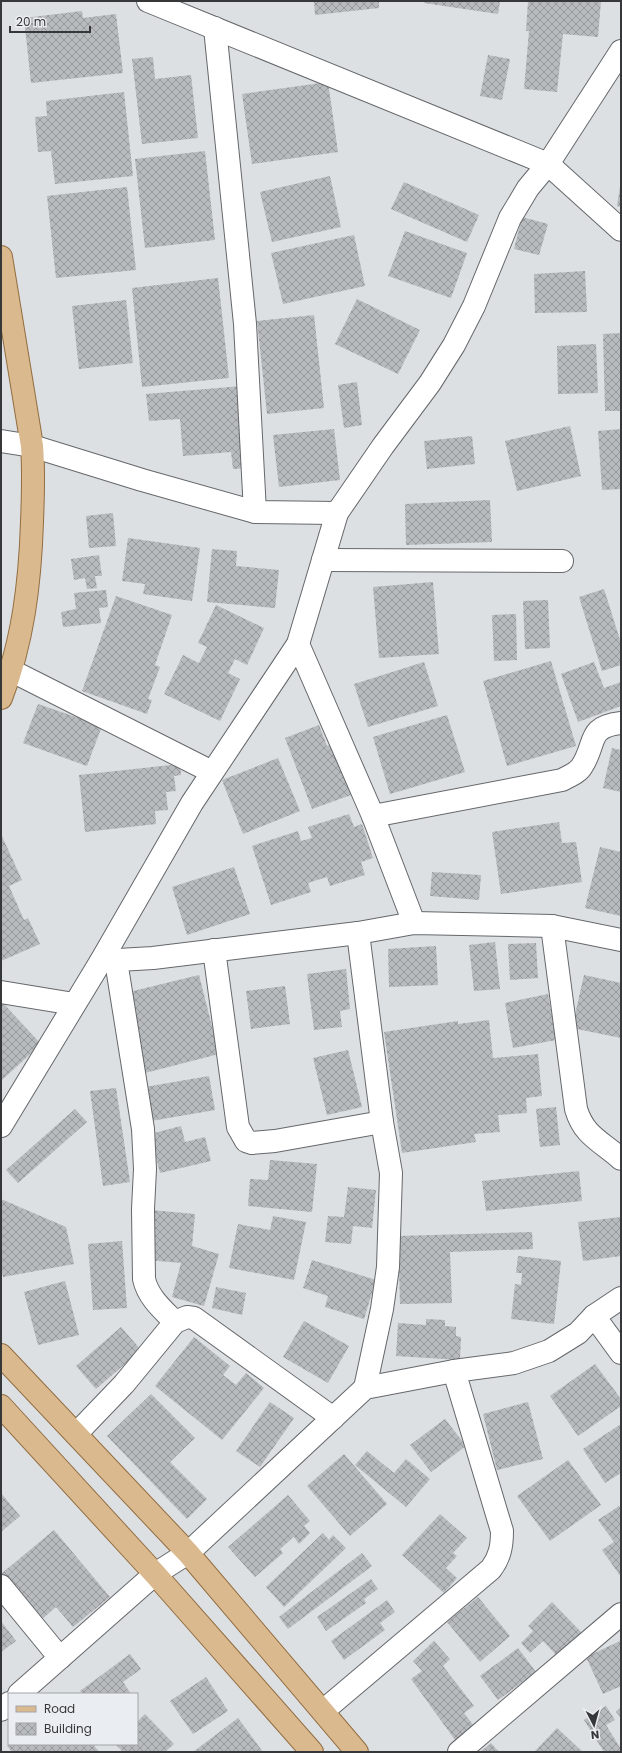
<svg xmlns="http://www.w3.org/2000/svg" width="622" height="1753" font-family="Poppins,sans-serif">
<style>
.building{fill:url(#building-cross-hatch)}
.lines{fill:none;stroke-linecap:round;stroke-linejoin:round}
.minor-casing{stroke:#65686b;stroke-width:24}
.primary-casing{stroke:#926d40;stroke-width:24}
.minor{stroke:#fff;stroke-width:22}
.primary{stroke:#dbb98e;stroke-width:22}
</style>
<defs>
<pattern id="building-cross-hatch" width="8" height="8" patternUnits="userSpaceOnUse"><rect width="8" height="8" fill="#b8bbbe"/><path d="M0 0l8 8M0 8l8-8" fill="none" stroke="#96999b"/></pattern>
</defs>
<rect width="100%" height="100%" fill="#dde0e3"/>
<!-- building -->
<g class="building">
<path d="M314 1H379V8L315 15Z"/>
<path d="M424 1H500L498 14 424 3Z"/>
<path d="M528 1H601L598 37 563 34 557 92 524 89 529 31H526Z"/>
<path d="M82 11 83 18 116 14 123 73 31 83 24 18Z"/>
<path d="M488 55 510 59 502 100 480 96Z"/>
<path d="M153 57 155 79 191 75 198 138 142 144 132 59Z"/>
<path d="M328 82 338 152 252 164 242 94Z"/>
<path d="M124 92 133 176 55 184 51 151 38 152 35 117 47 116 46 101Z"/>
<path d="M205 151 215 240 145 248 135 159Z"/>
<path d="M330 176 341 227 272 242 260 192Z"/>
<path d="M404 182 479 215 467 242 391 209Z"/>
<path d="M127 187 136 270 56 278 47 196Z"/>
<path d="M620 187H621V207L617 206Z"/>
<path d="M522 217 548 224 539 255 514 249Z"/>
<path d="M405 231 467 253 451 298 388 276Z"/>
<path d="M354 235 365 286 283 304 271 253Z"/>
<path d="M585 271 587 312 535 313 534 274Z"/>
<path d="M218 278 229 378 142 387 132 288Z"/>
<path d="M357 299 420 330 398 374 335 344Z"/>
<path d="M126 300 133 363 79 369 72 306Z"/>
<path d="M314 315 324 408 267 414 257 321Z"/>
<path d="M621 333V411H605L603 334Z"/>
<path d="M596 344 598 393 558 394 557 346Z"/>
<path d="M357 382 362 425 344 428 338 385Z"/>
<path d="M242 386 248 468 233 469 231 452 183 456 180 419 149 421 146 394Z"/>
<path d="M570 426 581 476 517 491 505 441Z"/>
<path d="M334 429 340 480 279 487 273 435Z"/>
<path d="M621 429V489L602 490 598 431Z"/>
<path d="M472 436 475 464 427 469 424 441Z"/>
<path d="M490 500 492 542 406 545 405 504Z"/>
<path d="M113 513 116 546 89 548 86 516Z"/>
<path d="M128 538 200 548 192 601 143 594 145 584 122 581Z"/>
<path d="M212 549 237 551 236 566 279 570 275 608 207 602Z"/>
<path d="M99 555 102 576H95L97 588 87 589 85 578 74 580 71 559Z"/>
<path d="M433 582 439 654 379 658 373 587Z"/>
<path d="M604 589 621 643V665L602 671 579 597Z"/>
<path d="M106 590 108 607 99 608 101 623 63 627 61 612 76 609 74 593Z"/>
<path d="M116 596 172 615 155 665 160 667 148 699 152 700 147 714 82 691Z"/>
<path d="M548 600 550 648 525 649 523 601Z"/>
<path d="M216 605 264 628 247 665 235 659 228 673 240 679 220 721 164 694 183 655 199 663 207 647 198 643Z"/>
<path d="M516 614 517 660 494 661 492 615Z"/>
<path d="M551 661 576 746 507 766 483 681Z"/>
<path d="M424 662 438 706 368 727 354 684Z"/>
<path d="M594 662 604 688 621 682V706L578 722 561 674Z"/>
<path d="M38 704 102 726 87 766 23 743Z"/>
<path d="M447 715 465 772 390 794 373 737Z"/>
<path d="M319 725 327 746 332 744 351 795 312 809 285 738Z"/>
<path d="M612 748 621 750V792L603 788Z"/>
<path d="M278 758 300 811 243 834 222 780Z"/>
<path d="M180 764 181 775 174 776 176 791 166 792 168 810 155 811 156 824 85 832 79 775Z"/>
<path d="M349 814 354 827 362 824 373 858 361 862 365 875 330 886 327 877 308 883 311 892 271 905 252 846 298 831 301 841 312 838 308 827Z"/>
<path d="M559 822 562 843 576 842 582 882 501 894 492 832Z"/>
<path d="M1 834 22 880 9 886 24 920 28 918 40 944 1 961Z"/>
<path d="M600 847 621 852V916L585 908Z"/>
<path d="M234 867 250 914 187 935 172 887Z"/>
<path d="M432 872 481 875 479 900 430 896Z"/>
<path d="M495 942 500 989 474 991 469 945Z"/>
<path d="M536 943 538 978 510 980 508 944Z"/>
<path d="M436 946 438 985 389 987 388 949Z"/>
<path d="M346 969 350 1009 340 1011 342 1027 314 1030 307 974Z"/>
<path d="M199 975 219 1054 145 1073 125 993Z"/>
<path d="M584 975 621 983V1038L572 1028Z"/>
<path d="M285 986 290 1024 251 1029 246 991Z"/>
<path d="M548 994 556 1040 513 1048 505 1003Z"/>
<path d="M3 1003 41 1044 1 1081V1005Z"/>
<path d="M489 1020 493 1058 538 1054 542 1096 526 1098 527 1113 498 1115 500 1132 474 1134 476 1142 402 1153 384 1032 458 1021V1024Z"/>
<path d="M348 1050 362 1107 327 1115 313 1058Z"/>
<path d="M209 1076 215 1110 151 1121 145 1087Z"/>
<path d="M116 1088 130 1182 103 1186 90 1091Z"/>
<path d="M556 1107 560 1145 540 1147 536 1109Z"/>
<path d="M75 1109 87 1122 18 1183 6 1170Z"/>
<path d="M181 1126 185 1142 205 1137 211 1161 160 1173 150 1134Z"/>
<path d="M270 1160 317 1164 312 1212 248 1206 250 1179 268 1180Z"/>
<path d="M579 1171 582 1201 486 1211 482 1181Z"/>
<path d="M348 1187 376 1190 372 1228 353 1226 351 1244 325 1242 328 1216 344 1217Z"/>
<path d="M1 1199 66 1227 74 1264 3 1277 1 1268Z"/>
<path d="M151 1210 195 1214 192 1246 219 1254 204 1306 172 1297 181 1263 147 1260Z"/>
<path d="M273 1216 306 1222 294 1280 229 1268 238 1224 270 1230Z"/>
<path d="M621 1217V1256L583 1261 578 1222Z"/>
<path d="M532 1232 533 1249 450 1252 452 1303 400 1304 398 1236Z"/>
<path d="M122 1241 127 1308 93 1310 88 1244Z"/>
<path d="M518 1256 561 1261 554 1324 511 1319 515 1284 521 1285 522 1273H516Z"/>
<path d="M312 1260 376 1280 364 1319 325 1307 328 1296 303 1288Z"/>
<path d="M65 1281 79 1335 38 1345 24 1292Z"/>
<path d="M216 1287 246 1293 242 1315 212 1308Z"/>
<path d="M426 1319 445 1320V1326L456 1327V1336L461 1337 460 1360 396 1356 398 1323 426 1325Z"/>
<path d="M304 1321 349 1346 328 1383 283 1357Z"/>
<path d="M121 1327 141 1350 96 1389 76 1366Z"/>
<path d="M194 1337 230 1366 223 1375 236 1385 246 1373 264 1388 222 1440 155 1386Z"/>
<path d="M595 1364 621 1399V1406L578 1436 550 1396Z"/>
<path d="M151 1394 195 1438 170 1462 207 1499 187 1519 107 1436Z"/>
<path d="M270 1402 294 1418 260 1467 236 1451Z"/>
<path d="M528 1402 543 1459 497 1470 483 1414Z"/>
<path d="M445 1419 466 1446 431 1472 410 1445Z"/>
<path d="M621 1424V1473L605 1483 583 1449Z"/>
<path d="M367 1451 394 1473 406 1459 430 1479 406 1507 355 1465Z"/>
<path d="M344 1454 387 1504 350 1536 307 1486Z"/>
<path d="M568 1460 601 1505 550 1541 517 1496Z"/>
<path d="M1 1493 20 1516 1 1532Z"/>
<path d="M288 1495 310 1521 304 1526 310 1533 299 1544 294 1537 280 1549 283 1553 255 1577 228 1547Z"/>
<path d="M619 1506 621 1510V1577L602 1550 614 1542 598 1520Z"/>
<path d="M440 1514 467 1538 453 1553 457 1556 446 1568 457 1578 444 1593 402 1555Z"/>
<path d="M54 1530 110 1597 73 1627 56 1607 40 1621 1 1574Z"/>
<path d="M323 1533 329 1540 333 1535 346 1548 284 1607 266 1587Z"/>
<path d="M362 1553 372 1566 288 1629 279 1617Z"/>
<path d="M371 1579 378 1589 364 1599 366 1603 326 1631 317 1617Z"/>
<path d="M478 1597 510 1636 480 1662 447 1622Z"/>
<path d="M387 1600 395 1612 380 1623 385 1630 344 1660 331 1641Z"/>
<path d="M552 1602 584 1635 560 1659 543 1641 530 1653 521 1643 533 1631 528 1626Z"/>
<path d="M1 1621 16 1641 1 1652Z"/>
<path d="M434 1641 450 1659 443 1666 474 1706 464 1713 474 1726 455 1740 411 1679 422 1671 413 1661Z"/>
<path d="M620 1641 621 1686 603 1694 586 1657Z"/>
<path d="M518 1648 536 1672 498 1700 480 1676Z"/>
<path d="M130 1654 141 1669 123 1682 131 1694H83L80 1691Z"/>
<path d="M206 1677 228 1711 193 1734 170 1701Z"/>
<path d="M606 1706 615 1720 606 1725 621 1749V1752H604L584 1720Z"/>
<path d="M621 1707V1718L616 1712Z"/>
<path d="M145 1714 174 1744 165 1752H123L115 1744H137V1722Z"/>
<path d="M238 1718 263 1752H193Z"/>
<path d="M557 1728 583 1752H534Z"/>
<path d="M491 1743 499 1752H480Z"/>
<path d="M10 1744H93L99 1752H12L7 1746Z"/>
</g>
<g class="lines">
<!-- minor casing -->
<g class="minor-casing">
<g id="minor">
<path d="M148 1 548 164 621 230"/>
<path d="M215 28 245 324 255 512"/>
<path d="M1 441 32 446 142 480 255 512 337 513"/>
<path d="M323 560 562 561"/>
<path d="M298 644 373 816 414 923"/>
<path d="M12 671 212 772"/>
<path d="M373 816 562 780C569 776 578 773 582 766 597 743 586 727 621 723"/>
<path d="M552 926 576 1109C584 1136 601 1141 621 1159"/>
<path d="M358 933 382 1122 391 1173 388 1267 382 1309 365 1388"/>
<path d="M214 950 238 1127 246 1141 252 1143 275 1141 382 1122"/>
<path d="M101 961 153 958 358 933 414 923 552 926 621 940"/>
<path d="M116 961 143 1129 145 1169 143 1209 144 1279C148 1297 162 1309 175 1322"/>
<path d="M1 992 74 1004"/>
<path d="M1 1126 101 961 192 803 298 644 337 513 383 446 430 383 454 345 474 306 510 218 528 188 548 164 621 51"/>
<path d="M594 1316 621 1353"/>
<path d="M76 1434 124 1384 175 1322 187 1317 194 1318 333 1418"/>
<path d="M1 1586 60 1658"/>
<path d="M19 1694 155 1574 188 1553 365 1388 454 1371 514 1363 549 1351 578 1333 594 1316 621 1298"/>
<path d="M1 1710 9 1703"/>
<path d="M323 1711 491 1569C500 1557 502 1546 502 1531L454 1371"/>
<path d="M459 1752 621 1614"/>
</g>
</g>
<!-- primary casing -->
<g class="primary-casing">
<g id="primary">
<path d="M1 257 32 446C34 471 33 496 32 522 30 583 23 642 1 698"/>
<path d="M1 1355 188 1553 357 1752"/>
<path d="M1 1406 155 1574 312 1752"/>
</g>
</g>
<!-- minor -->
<use href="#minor" class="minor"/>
<!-- primary -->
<use href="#primary" class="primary"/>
</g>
<!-- border -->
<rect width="622" height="1753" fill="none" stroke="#363739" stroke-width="4"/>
<!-- legend -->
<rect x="8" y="1693" width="130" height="52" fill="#eaedf1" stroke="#a2a4a7"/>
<rect x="16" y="1706" width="20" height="6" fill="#dbb98e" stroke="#a2a4a7"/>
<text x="44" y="1713" font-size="12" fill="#363739">Road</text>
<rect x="16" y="1723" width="20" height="12" fill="url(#building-cross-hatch)" stroke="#a2a4a7"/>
<text x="44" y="1733" font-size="12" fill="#363739">Building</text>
<!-- north arrow -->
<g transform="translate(594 1725) rotate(174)" stroke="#eaedf1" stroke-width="3" paint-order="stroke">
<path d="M0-3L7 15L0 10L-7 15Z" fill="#363739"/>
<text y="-6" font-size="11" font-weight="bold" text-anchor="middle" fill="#363739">N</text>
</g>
<!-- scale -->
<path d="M10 26v6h80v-6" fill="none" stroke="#363739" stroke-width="2"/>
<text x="16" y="26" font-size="12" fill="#363739" stroke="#eaedf1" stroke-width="3" paint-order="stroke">20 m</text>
</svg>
